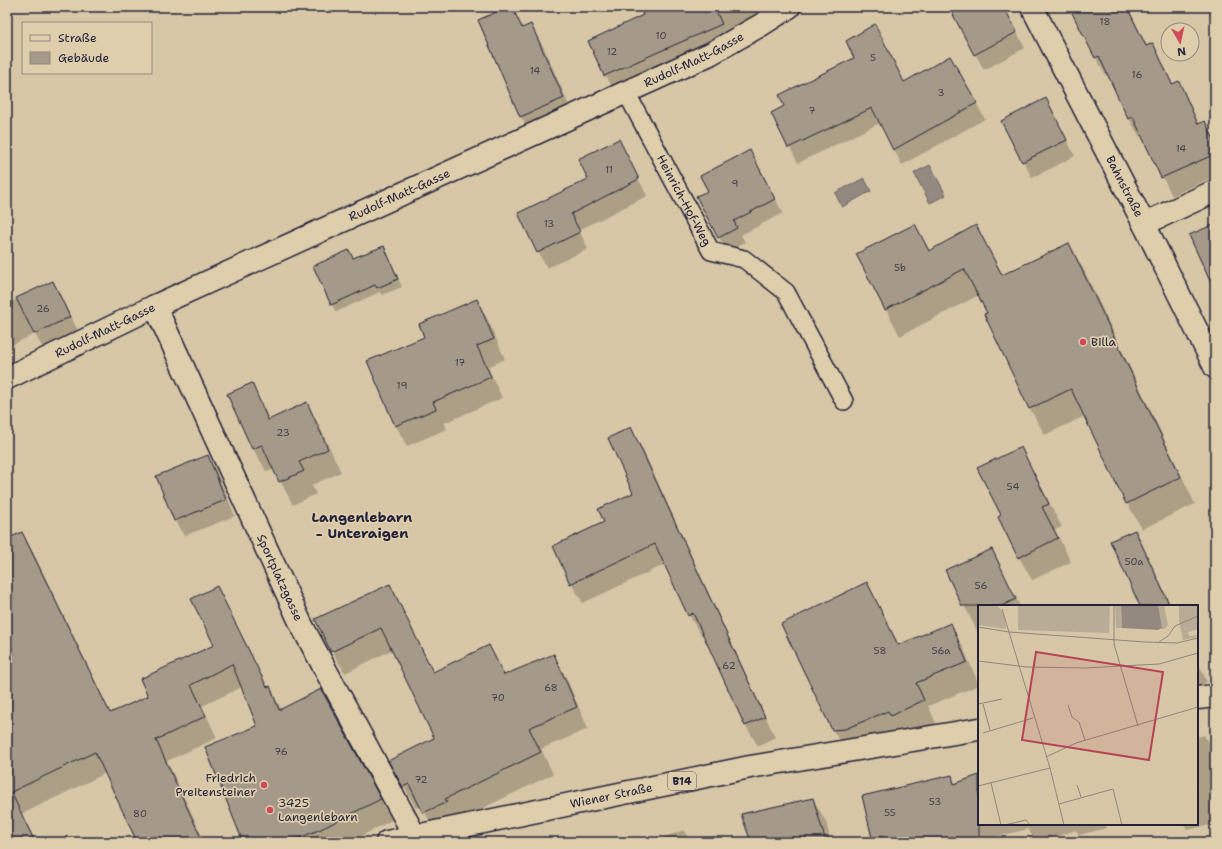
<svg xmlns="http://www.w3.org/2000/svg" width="1222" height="849" font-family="'Shantell Sans',sans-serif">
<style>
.water{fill:#948980;stroke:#666064}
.shadow{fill:#0003}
.building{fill:#a59a89;stroke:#22223b}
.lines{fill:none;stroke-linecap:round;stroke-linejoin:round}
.lane-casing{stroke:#22223b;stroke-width:20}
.street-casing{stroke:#22223b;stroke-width:25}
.secondary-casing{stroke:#22223b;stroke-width:25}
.primary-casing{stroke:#22223b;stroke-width:25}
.lane{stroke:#dfceac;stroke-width:17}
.street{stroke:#dfceac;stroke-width:22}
.secondary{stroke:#dfceac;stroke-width:22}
.primary{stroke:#dfceac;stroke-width:22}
.poi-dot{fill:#d1495b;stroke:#dfceac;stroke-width:1.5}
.labels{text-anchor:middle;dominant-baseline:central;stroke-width:3.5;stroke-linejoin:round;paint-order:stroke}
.number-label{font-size:10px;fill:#43404e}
.shield{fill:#dfceac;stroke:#5b565d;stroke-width:1}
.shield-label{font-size:11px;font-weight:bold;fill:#22223b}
.street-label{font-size:12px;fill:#22223b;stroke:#dfceac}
.poi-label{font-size:12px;fill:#22223b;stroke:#dfceac;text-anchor:start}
.quarter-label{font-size:14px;font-weight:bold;fill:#22223b;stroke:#dfceac}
.inset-road{fill:none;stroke:#8f857c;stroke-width:1}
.view{fill:#b74356;fill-opacity:0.15;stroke:#b74356;stroke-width:2}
.inset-edge{fill:none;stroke:#22223b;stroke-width:2}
</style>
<rect width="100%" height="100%" fill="#d7c7a7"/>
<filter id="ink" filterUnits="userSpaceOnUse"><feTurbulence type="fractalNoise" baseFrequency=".025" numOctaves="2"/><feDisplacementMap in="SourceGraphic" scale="8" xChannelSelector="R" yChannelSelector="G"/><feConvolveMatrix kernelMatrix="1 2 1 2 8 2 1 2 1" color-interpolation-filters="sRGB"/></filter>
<g filter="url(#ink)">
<!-- water -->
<g class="water">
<path d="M930 165 946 195 930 203 914 173Z"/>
<path d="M864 178 871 191 842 207 835 193Z"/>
</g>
<!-- shadow -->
<g class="shadow">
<path d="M510 7 524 28 531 25 544 48 576 121 534 140 521 117Z"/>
<path d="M640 7H783L615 93 589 42 644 16Z"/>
<path d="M950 7H1004L1025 48 984 70Z"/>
<path d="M1071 7H1128L1147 47 1152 44 1173 85 1178 82 1199 125 1205 122 1215 139V176L1172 196 1142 135 1140 137 1129 119 1109 74 1106 76 1096 58Z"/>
<path d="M875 25 904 82 950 57 985 119 902 165 880 123 798 163 772 113 785 107 856 59Z"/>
<path d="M1054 115 1075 156 1032 178 1003 121Z"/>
<path d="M619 141 647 196 579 230 588 249 547 268 538 252 589 179Z"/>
<path d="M757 165 783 213 741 235 745 242 727 252 719 237Z"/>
<path d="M915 225 930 252 976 227 1003 275 1069 244 1084 270 1195 504 1142 529 1127 503 1085 416 1045 435 1030 409 986 315 989 313 979 295 900 336 857 255Z"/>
<path d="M384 247 402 287 382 295 380 292 336 312 332 305 349 251 354 259Z"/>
<path d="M53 282 79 333 44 350 35 334 7 347V304Z"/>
<path d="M476 300 488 320 505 359 488 367 502 398 444 423 447 429 407 446 396 426Z"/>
<path d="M251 384 270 420 307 404 320 427 341 472 312 485 316 494 293 505 274 469 267 472 253 449 228 394Z"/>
<path d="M630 428 642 448 775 737 758 746 746 726 704 634 701 635 689 615 666 564 583 603 571 583 606 522 635 493Z"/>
<path d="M1021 448 1062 527 1055 530 1071 562 1032 580 1019 557 1002 516Z"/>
<path d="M208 456 217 472 235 516 184 536 175 520Z"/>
<path d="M1134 531 1143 546 1171 606H1141Z"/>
<path d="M22 533 34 554 111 714 149 697 216 645V587L268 688 269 687 282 710 321 690 392 820 350 842H244L258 727 242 687 202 706 217 738 167 761 205 842H138L106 773 22 814 36 842H7V540Z"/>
<path d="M991 550 1020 606H979V635L947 571Z"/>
<path d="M867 583 899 645 950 625 963 647 979 685 928 706 936 723 905 738 846 752 833 730Z"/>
<path d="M389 585 434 673 488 647 505 676 553 656 566 677 588 729 541 749 553 774 457 821 437 834 421 806 416 808 390 761 435 738 392 650 345 673 332 651Z"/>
<path d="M1197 660 1207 682 1197 687Z"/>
<path d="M1204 735 1213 750 1215 759V790L1210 791 1215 810V824L1187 830 1184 824H1197V737Z"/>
<path d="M951 776 956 785 979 776V824H1106L1107 828 1079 835 1076 830 1039 842H1036L1028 829 975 842H876L863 796Z"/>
<path d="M813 799 826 822 831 842H753Z"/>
<path d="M684 830 690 842H650Z"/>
</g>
<!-- building -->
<g class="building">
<path d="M508 7H512L522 28 531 24 564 98 520 117 478 20Z"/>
<path d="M639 7H714L722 24 604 76 588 41 643 15Z"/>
<path d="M949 7H1004L1017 32 974 55Z"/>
<path d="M1069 7H1127L1146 46 1153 43 1172 84 1179 81 1198 124 1205 121 1215 142V154L1161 178 1133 117 1128 119 1099 56 1095 58Z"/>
<path d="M875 24 904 82 950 56 977 103 893 150 872 108 788 148 771 113 784 106 779 95 854 58 846 41Z"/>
<path d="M1046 98 1067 140 1022 162 1001 121Z"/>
<path d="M619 139 639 179 571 214 580 232 537 253 518 213 588 179 578 159Z"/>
<path d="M750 150 775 199 734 221 737 228 718 238 696 196 708 191 700 176Z"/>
<path d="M915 224 929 251 976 225 1002 275 1069 243 1181 477 1126 504 1071 389 1029 409 984 314 987 313 964 269 885 310 856 254Z"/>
<path d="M1215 224V292L1189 235Z"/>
<path d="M384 246 398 279 377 288 375 285 331 305 313 266 349 250 353 258Z"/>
<path d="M53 281 70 317 34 334 16 298Z"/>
<path d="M477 299 494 339 477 346 491 377 433 402 436 409 395 426 367 361 424 337 419 324Z"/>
<path d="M252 383 268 420 307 402 328 449 299 462 304 471 279 482 262 445 252 449 227 394Z"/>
<path d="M631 427 765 717 745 726 693 613 688 616 655 544 570 584 553 546 604 522 598 509 633 493 608 438Z"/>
<path d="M1021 447 1049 504 1042 507 1058 538 1018 558 998 517 1001 515 977 468Z"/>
<path d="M208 455 226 500 174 521 156 476Z"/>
<path d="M1135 530 1170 606H1140L1110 541Z"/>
<path d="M22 532 110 713 148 696 140 679 214 645 191 599 217 586 267 687 270 686 279 710 321 689 381 799 321 829 289 842H243L205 747 257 726 232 664 191 685 206 716 156 740 203 842H137L95 752 11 792 35 842H7V539Z"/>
<path d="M992 549 1016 599 1001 606H962L945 570Z"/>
<path d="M867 582 898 645 951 623 967 662 916 683 924 700 891 716 888 711 845 729 832 730 781 624Z"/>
<path d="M390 584 433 672 489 645 504 675 554 654 577 707 529 728 541 752 445 799 447 802 423 813 409 784 403 787 388 761 434 738 381 628 331 652 315 619Z"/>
<path d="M952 775 954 784 979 775V842H883L882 836 872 838 862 796Z"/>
<path d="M813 798 826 842H751L741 814Z"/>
</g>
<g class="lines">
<!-- lane casing -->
<g class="lane-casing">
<g id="lane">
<path id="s1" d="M626 92 711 251 744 259 786 292 844 401"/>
</g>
</g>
<!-- street casing -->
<g class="street-casing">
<g id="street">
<path d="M1144 224 1215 191"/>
<path id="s2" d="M155 306 302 626 418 842"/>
<path id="s3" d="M7 378 155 306 710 54 761 25 789 7"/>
</g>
</g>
<!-- secondary casing -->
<g class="secondary-casing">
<g id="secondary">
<path id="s4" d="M1032 7 1144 224 1215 367"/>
</g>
</g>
<!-- primary casing -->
<g class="primary-casing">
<g id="primary">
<path d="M1197 698 1215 696"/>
<path id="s5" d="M387 842 750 767 979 729"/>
</g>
</g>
<!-- lane -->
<use href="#lane" class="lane"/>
<!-- street -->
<use href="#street" class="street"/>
<!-- secondary -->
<use href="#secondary" class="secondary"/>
<!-- primary -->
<use href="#primary" class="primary"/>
</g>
</g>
<!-- markers -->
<g class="poi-dot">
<circle cx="1083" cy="342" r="4"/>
<circle cx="264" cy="785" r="4"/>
<circle cx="270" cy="810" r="4"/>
</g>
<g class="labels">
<!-- number labels -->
<g class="number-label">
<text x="1105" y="21">18</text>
<text x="661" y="35">10</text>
<text x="612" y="51">12</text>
<text x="873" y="57">5</text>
<text x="535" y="70">14</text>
<text x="1137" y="74">16</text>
<text x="941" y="92">3</text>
<text x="812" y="110">7</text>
<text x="1181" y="148">14</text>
<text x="609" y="169">11</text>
<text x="735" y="183">9</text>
<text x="549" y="223">13</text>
<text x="900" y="267">5b</text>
<text x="43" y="308">26</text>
<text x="460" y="362">17</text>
<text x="402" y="385">19</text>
<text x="283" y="432">23</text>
<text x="1013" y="486">54</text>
<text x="1134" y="561">50a</text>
<text x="981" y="585">56</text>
<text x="880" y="650">58</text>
<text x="941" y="650">56a</text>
<text x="729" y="665">62</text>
<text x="551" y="687">68</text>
<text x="498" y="697">70</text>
<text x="281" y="751">76</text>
<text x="421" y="779">72</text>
<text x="935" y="801">53</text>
<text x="890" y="812">55</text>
<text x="140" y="813">80</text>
</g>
<!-- shield labels -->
<rect class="shield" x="668" y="772" width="28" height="18" rx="3"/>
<g class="shield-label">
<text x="682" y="781">B14</text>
</g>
<!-- street labels -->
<g class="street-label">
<text stroke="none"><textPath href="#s3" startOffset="757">Rudolf-Matt-Gasse</textPath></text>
<text stroke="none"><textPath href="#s4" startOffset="202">Bahnstraße</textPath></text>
<text stroke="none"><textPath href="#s3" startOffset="433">Rudolf-Matt-Gasse</textPath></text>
<text stroke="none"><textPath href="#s1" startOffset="123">Heinrich-Hof-Weg</textPath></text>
<text stroke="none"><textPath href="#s3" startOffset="109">Rudolf-Matt-Gasse</textPath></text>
<text stroke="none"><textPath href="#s2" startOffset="299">Sportplatzgasse</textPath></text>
<text stroke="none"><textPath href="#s5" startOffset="229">Wiener Straße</textPath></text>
</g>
<!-- poi labels -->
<g class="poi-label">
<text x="1091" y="342">Billa</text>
<text x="256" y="778" text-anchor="end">Friedrich<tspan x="256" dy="14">Preitensteiner</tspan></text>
<text x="278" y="803">3425<tspan x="278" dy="14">Langenlebarn</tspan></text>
</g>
<!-- quarter labels -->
<g class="quarter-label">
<text x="362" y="517">Langenlebarn<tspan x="362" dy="16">- Unteraigen</tspan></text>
</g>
</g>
<!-- overview -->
<g transform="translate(978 605)">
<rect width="220" height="220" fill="#d7c7a7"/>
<path d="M0 0H19L26 9 28 24 0 20ZM40 0H132L131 28 40 25ZM137 0H143L144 23H138ZM180 0H186L190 20 187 24H183ZM201 0H220V24L210 27 211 31 220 30V32L205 35 201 16Z" fill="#b9ac96"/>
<path d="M143 0H180L184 23 180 25 144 23Z" fill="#948980"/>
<path class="inset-road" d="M136 0V39L160 121M24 4 72 163 86 220M0 22 31 27 167 37 199 38 220 33M181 37 190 31 197 21 220 11M0 56 49 62 106 63 181 59 220 48M0 99 24 94M5 99 12 125M90 100 94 112 101 117 107 135M5 128 55 113M68 152 98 138 220 102M13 178 23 220M99 180 103 192M0 181 72 163M81 199 135 184 144 220M27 220 48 215 52 220"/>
<path class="view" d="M58 47 185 67 171 155 44 135Z"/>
<rect width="220" height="220" class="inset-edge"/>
</g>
<!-- margin -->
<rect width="1222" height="849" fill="none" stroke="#dfceac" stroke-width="24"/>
<rect x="12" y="12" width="1198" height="825" fill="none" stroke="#22223b" stroke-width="1.5" filter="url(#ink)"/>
<!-- legend -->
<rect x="22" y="22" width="130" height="52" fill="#dfceac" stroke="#93897f"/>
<rect x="30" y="35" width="20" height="6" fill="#dfceac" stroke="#93897f"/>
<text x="58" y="42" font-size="12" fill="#22223b">Straße</text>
<rect x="30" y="52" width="20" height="12" fill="#a59a89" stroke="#93897f"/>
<text x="58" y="62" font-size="12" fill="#22223b">Gebäude</text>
<!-- north arrow -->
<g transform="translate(1180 42) rotate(171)"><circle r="19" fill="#dfceac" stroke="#93897f"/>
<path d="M0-3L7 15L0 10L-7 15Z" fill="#d1495b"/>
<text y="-6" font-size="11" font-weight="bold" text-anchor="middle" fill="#22223b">N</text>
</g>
</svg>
